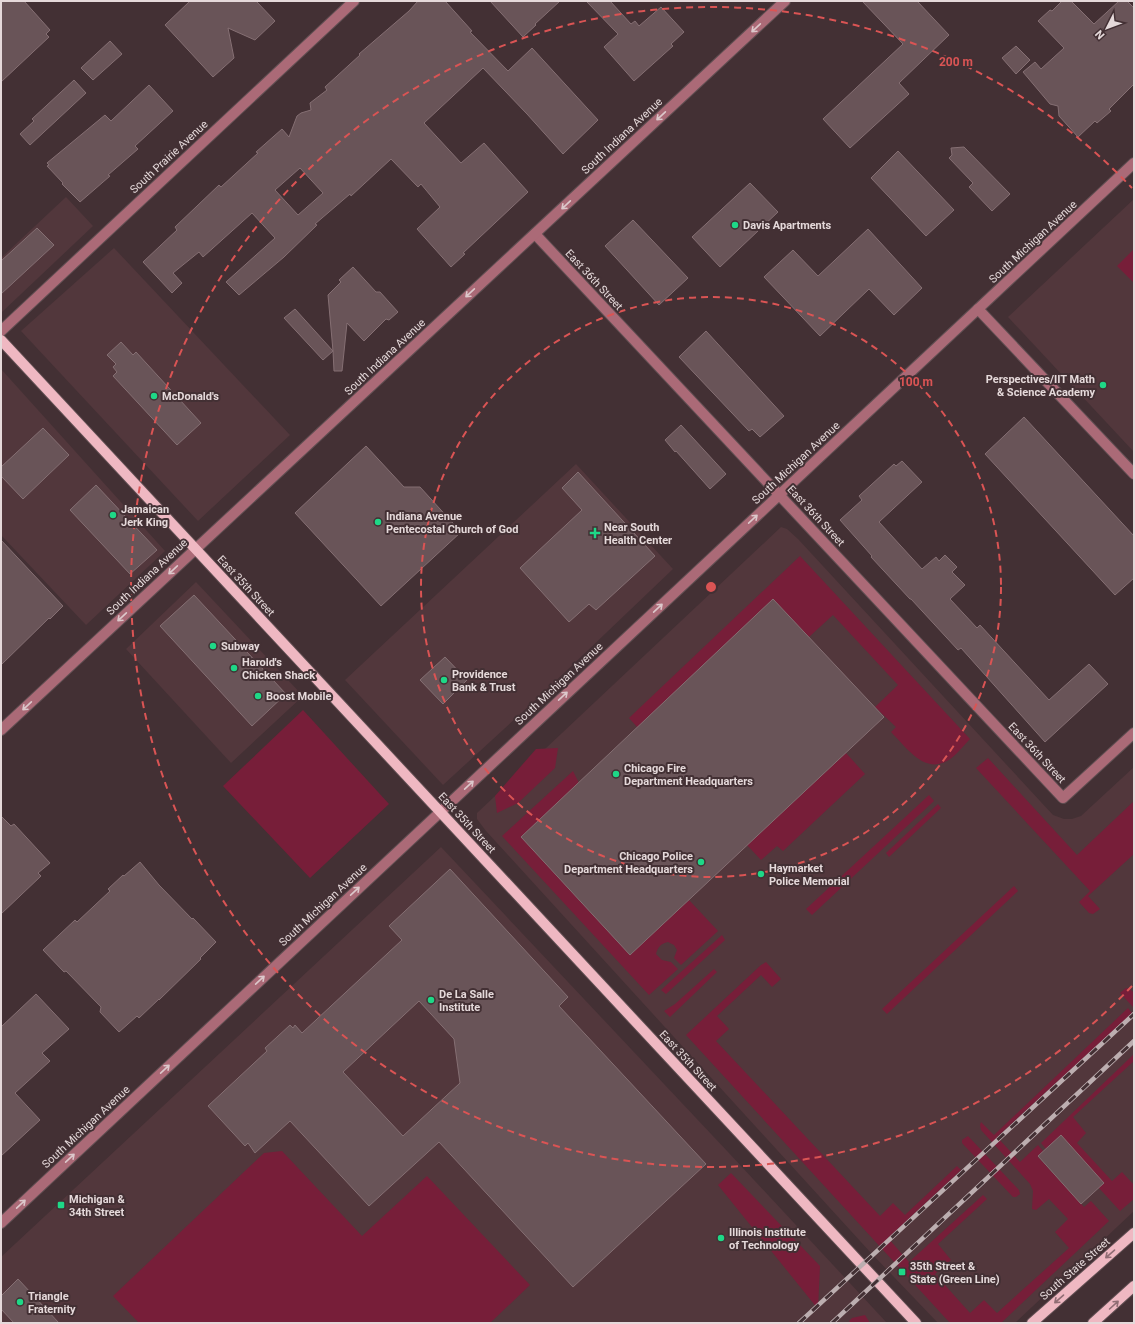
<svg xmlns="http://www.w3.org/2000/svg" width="1135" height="1324" font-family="Roboto,sans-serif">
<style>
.built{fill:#52373c}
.green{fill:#771e39}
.building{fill:#695458;stroke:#856f73;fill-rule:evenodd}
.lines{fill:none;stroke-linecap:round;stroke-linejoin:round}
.minor-casing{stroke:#604e52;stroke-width:12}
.major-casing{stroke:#604e52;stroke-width:12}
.minor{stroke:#ab6a77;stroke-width:10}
.major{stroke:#efb8c2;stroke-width:10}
.rail-casing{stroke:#bcaeb0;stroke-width:4.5}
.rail{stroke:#433034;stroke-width:3;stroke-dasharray:9;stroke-linecap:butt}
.oneway{stroke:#dcc8cb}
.oneway2{stroke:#906d74}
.ring{fill:none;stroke:#da5454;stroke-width:2;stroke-dasharray:7 5}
.poi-dot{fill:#1ed887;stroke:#433034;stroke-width:1.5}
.labels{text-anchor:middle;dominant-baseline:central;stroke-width:4;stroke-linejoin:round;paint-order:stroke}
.street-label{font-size:11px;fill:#e5d9da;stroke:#433034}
.poi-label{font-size:11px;font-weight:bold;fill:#e5d9da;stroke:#433034;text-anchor:start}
.centre{fill:#da5454;stroke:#433034;stroke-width:2}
.ring-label{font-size:12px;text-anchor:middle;font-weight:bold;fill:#da5454;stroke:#433034;stroke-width:4;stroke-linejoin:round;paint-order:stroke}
</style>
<rect width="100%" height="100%" fill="#433034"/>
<!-- built -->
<g class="built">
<path d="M66 197 93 226 2 312 1 258Z"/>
<path d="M1134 199V452L1008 317Z"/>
<path d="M114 248 290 435 198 521 21 331Z"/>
<path d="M1 369 165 551 86 625 1 535Z"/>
<path d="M576 464 673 569 540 696 443 785 345 680Z"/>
<path d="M781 527 787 529 798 539 1053 815 1064 819H1072L1081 816 1134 767V1211L1015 1323H938L871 1253 486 831 477 819V813Z"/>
<path d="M196 582 303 696 231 763 126 649Z"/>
<path d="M441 847 728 1152 887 1323H1V1257Z"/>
</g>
<!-- green -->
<g class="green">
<path d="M1134 249V283L1117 266Z"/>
<path d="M800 556 970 739C963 746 956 756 947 761 924 774 906 747 891 732L896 727 875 707 898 685 833 615 809 637 773 599 638 728 629 718Z"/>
<path d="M303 710 389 804 310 878 223 786Z"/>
<path d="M558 748 555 768 518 803 497 813 495 796 536 749Z"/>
<path d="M846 753 865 774 783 851 777 846 761 860 747 845Z"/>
<path d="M988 758 1077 855 1134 801V854L1088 896 1100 909 1093 914 1089 913 1079 902 1090 891 976 768Z"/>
<path d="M573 771 579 783 521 837 630 955 689 900 718 931 681 965 674 958 677 950 674 945 668 942C660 944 658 947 656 954L662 960 671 962 678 969 649 995 502 836Z"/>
<path d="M929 795 934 801 812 915 806 909Z"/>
<path d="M938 804 941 808 889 857 886 853Z"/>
<path d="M1014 886 1018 891 887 1014 882 1009Z"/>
<path d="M722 935 725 940 666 994 661 990Z"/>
<path d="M766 962 781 979 772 987 761 975 717 1016 729 1029 716 1041 880 1216 893 1203 905 1215 957 1166 961 1170 888 1238 909 1262 983 1195 987 1199 938 1244 951 1260 935 1274 970 1313 984 1300 997 1313 1069 1248 1055 1232 1068 1219 1049 1199 1036 1210 1032 1209 1033 1191 1030 1184 981 1130 980 1125 981 1122 994 1135 1128 1008 1132 1013 997 1137 1020 1162 1038 1145 1043 1151 1038 1157 1084 1207 1091 1201 1109 1221 1001 1323H950L686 1035 761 965Z"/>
<path d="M714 969 717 972 670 1017 664 1011 675 1004Z"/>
<path d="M1126 988 1130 989 1134 993V1008L1120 993Z"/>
<path d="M1134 1054V1061L1073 1117 1086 1133 1077 1143 1112 1181 1122 1172 1134 1185V1199L1120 1211 1099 1188 1046 1149 1041 1143Z"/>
<path d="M968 1136 1019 1190 1020 1194 1016 1197H1013L962 1143V1140Z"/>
<path d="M282 1151 362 1236 427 1176 530 1285 490 1323H139L113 1296 264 1153Z"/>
<path d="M731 1173 820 1266 818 1309 718 1185Z"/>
<path d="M865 1315 870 1323H850L849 1321 852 1318Z"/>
</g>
<!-- building -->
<g class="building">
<path d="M1 1H24L50 30 46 34 49 37 1 82Z"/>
<path d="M190 1H256L275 21 255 40 228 28 234 58 213 77 165 25Z"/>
<path d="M418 1H445L472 31 470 32 508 71 532 48 598 120 563 154 527 114 483 68 424 123 461 163 484 143 528 192 463 253 465 254 451 267 417 229 440 207 421 184 418 187 391 159 351 196 350 194 315 224 317 225 284 257 239 295 226 282 275 238 252 213 203 257 199 252 173 273 182 283 172 293 143 262 177 230 175 227 219 185 221 187 258 153 256 152 282 129 289 137 297 116 301 113 311 110 310 103 327 90 325 87 360 55 359 54 409 11ZM300 168 323 193 298 215 275 190Z"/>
<path d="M490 1H560L535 24 536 25 523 37Z"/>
<path d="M586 1H610L631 24 635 21 639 26 661 7 684 32 671 44 673 46 634 81 604 47 618 34Z"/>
<path d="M862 1H917L949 35 899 83 909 94 850 148 823 119 903 44Z"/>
<path d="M1062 1H1071L1094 24 1119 1H1127L1134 8V84L1109 109 1111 111 1097 123 1095 121 1078 137 1059 116 1058 106 1050 104 1023 72 1035 62 1041 69 1064 48 1038 21 1050 10 1052 11Z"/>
<path d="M110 41 122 54 93 80 81 68Z"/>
<path d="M1016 46 1030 60 1016 74 1002 58Z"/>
<path d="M74 80 86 93 30 145 20 134 34 121 32 119Z"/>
<path d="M149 85 173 111 135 146 138 149 108 175 110 176 80 202 62 184 63 183 47 166 49 165 47 163 105 115 111 121Z"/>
<path d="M964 147 1010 194 992 211 969 187 973 183 949 158 952 155 951 148Z"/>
<path d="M898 151 954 210 926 236 871 178Z"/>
<path d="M750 183 778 212 720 267 692 237Z"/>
<path d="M633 220 688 278 659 305 605 246Z"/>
<path d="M37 228 54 245 1 294V261Z"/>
<path d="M868 229 922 288 894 315 869 289 820 336 764 277 793 250 818 276Z"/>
<path d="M353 267 376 292H380L398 312 389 320 386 319 364 341 347 323 342 371H334L333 351 323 360 284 318 295 309 333 351 328 295 341 282 339 280Z"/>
<path d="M706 331 784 416 760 437 752 429 749 431 679 357Z"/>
<path d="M121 342 133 355 136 352 201 423 177 445 113 376 117 372 113 367 116 364 107 355Z"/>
<path d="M1024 417 1134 536V578L1115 595 985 454Z"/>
<path d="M681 425 726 474 710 489 676 451 675 452 665 440Z"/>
<path d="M43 428 69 455 23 499 1 476V467Z"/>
<path d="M366 446 404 487H420L461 532 381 606 295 513Z"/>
<path d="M902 461 922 482 879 522 922 569 936 557 939 561 945 555 957 567 952 572 965 585 950 599 977 628 980 625 1049 700 1089 664 1108 684 1045 742 961 648 958 650 911 599H910L871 557 872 556 840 520 862 500 859 496 894 464 896 466Z"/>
<path d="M578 472 655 556 596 610 589 604 569 622 520 568 582 510 562 488Z"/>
<path d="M96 485 157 550 130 574 70 510Z"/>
<path d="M1 540 63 606 50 619 49 618 1 665Z"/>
<path d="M194 595 286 694 252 726 160 626Z"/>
<path d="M773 599 884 717 630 955 521 837Z"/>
<path d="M445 657 467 680 443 704 420 680Z"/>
<path d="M1 816 11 826 14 824 50 863 38 873 41 876 1 914Z"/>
<path d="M140 862 159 885 192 919 193 918 216 942 200 958 201 959 159 1000V999L139 1018 137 1016 119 1032 100 1012 101 1007 66 971 64 972 43 950 75 920 77 922 110 891 108 889 123 875 124 876Z"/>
<path d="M450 869 568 997 559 1006 706 1164 573 1287 439 1142 369 1206 290 1121 255 1153 248 1143 245 1146 208 1106 267 1051 265 1048 290 1025 293 1028 295 1025 302 1033 402 940 389 926ZM419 1001 454 1039 460 1083 403 1136 343 1072Z"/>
<path d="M36 994 69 1029 42 1053 50 1061 15 1093 40 1120 1 1156V1027Z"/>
<path d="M1061 1135 1104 1183 1081 1204 1038 1156Z"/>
<path d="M18 1279 59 1323H14L1 1309V1296Z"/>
</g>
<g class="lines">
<!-- minor casing -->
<g class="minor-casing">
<g id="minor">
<path d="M535 234 1063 798 1134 733"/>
<path d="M978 309 1134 474"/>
<path d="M1 331 354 1"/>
<path d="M1 730 785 1"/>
<path d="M1 1223 1134 163"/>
</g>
</g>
<!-- major casing -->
<g class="major-casing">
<g id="major">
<path d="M1 340 916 1323"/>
<path d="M1032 1323 1134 1233"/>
<path d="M1093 1323 1134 1286"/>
</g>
</g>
<!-- minor -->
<use href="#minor" class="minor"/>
<!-- major -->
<use href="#major" class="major"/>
<!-- rail casing -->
<g class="rail-casing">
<g id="rail">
<path d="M799 1323 1134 1014"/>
<path d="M832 1323 1134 1041"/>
</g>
</g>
<!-- rail -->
<use href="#rail" class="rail"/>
</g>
<!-- one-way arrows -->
<defs><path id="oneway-shaft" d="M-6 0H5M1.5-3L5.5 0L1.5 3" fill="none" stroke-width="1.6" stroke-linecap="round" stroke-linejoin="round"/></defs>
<g class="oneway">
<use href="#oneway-shaft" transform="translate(756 28) rotate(137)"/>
<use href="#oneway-shaft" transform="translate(661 116) rotate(137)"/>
<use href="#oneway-shaft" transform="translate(566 205) rotate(137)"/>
<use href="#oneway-shaft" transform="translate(470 293) rotate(137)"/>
<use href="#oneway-shaft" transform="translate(753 519) rotate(-43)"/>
<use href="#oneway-shaft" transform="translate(173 570) rotate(137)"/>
<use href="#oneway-shaft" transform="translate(658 608) rotate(-43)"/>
<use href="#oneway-shaft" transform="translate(122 617) rotate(137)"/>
<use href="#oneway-shaft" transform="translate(563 696) rotate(-43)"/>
<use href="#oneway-shaft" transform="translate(27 706) rotate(137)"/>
<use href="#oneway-shaft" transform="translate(469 785) rotate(-43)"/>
<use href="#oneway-shaft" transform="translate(355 891) rotate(-43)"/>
<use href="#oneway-shaft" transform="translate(260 980) rotate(-43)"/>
<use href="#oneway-shaft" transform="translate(165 1069) rotate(-43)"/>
<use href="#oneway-shaft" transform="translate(70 1158) rotate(-43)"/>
<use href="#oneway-shaft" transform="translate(21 1204) rotate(-43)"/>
</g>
<g class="oneway2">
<use href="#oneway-shaft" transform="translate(1110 1254) rotate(139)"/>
<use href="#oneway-shaft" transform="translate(1059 1299) rotate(139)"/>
<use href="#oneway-shaft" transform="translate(1114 1305) rotate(-42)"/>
</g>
<!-- distance rings -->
<g class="ring">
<circle cx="711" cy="587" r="290"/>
<path d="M1132 986A580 580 0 1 1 1132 188"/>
</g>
<!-- markers -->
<g class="poi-dot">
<circle cx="735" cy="225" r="4"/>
<circle cx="1103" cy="385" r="4"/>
<circle cx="154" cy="396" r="4"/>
<circle cx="113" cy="515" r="4"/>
<circle cx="378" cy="522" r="4"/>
<path d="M593 527h4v4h4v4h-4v4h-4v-4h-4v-4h4z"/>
<circle cx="213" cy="646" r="4"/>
<circle cx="234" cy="668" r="4"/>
<circle cx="444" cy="680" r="4"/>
<circle cx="258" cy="696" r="4"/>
<circle cx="616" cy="774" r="4"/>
<circle cx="701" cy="862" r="4"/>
<circle cx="761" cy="874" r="4"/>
<circle cx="431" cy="1000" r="4"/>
<rect x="57" y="1201" width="8" height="8" rx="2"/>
<circle cx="721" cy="1238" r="4"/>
<rect x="898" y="1268" width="8" height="8" rx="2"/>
<circle cx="20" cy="1302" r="4"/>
</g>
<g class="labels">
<!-- street labels -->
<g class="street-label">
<text transform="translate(622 136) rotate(-43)">South Indiana Avenue</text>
<text transform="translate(169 157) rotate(-43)">South Prairie Avenue</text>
<text transform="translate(1033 242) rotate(-43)">South Michigan Avenue</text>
<text transform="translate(594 280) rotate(47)">East 36th Street</text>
<text transform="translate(385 357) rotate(-43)">South Indiana Avenue</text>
<text transform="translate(796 463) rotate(-43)">South Michigan Avenue</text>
<text transform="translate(816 516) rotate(47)">East 36th Street</text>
<text transform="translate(147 577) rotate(-43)">South Indiana Avenue</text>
<text transform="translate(246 586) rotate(47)">East 35th Street</text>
<text transform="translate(559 684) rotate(-43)">South Michigan Avenue</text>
<text transform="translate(1037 753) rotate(47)">East 36th Street</text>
<text transform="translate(467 823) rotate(47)">East 35th Street</text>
<text transform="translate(323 905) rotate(-43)">South Michigan Avenue</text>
<text transform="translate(688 1061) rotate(47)">East 35th Street</text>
<text transform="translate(86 1127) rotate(-43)">South Michigan Avenue</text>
<text transform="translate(1075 1269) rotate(-41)">South State Street</text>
</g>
<!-- poi labels -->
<g class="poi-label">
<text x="743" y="225">Davis Apartments</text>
<text x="1095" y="379" text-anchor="end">Perspectives/IIT Math<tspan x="1095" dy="13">&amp; Science Academy</tspan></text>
<text x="162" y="396">McDonald's</text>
<text x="121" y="509">Jamaican<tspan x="121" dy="13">Jerk King</tspan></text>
<text x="386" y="516">Indiana Avenue<tspan x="386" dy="13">Pentecostal Church of God</tspan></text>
<text x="604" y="527">Near South<tspan x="604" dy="13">Health Center</tspan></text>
<text x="221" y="646">Subway</text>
<text x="242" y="662">Harold's<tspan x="242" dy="13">Chicken Shack</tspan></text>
<text x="452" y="674">Providence<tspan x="452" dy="13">Bank &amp; Trust</tspan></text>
<text x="266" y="696">Boost Mobile</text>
<text x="624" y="768">Chicago Fire<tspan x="624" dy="13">Department Headquarters</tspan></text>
<text x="693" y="856" text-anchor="end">Chicago Police<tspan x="693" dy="13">Department Headquarters</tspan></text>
<text x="769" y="868">Haymarket<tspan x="769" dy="13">Police Memorial</tspan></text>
<text x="439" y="994">De La Salle<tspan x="439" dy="13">Institute</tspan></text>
<text x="69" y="1199">Michigan &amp;<tspan x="69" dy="13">34th Street</tspan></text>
<text x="729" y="1232">Illinois Institute<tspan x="729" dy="13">of Technology</tspan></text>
<text x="910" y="1266">35th Street &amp;<tspan x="910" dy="13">State (Green Line)</tspan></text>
<text x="28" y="1296">Triangle<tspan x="28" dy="13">Fraternity</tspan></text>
</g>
</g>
<circle cx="711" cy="587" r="6" class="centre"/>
<g class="ring-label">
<text x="956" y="66">200 m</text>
<text x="916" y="386">100 m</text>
</g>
<!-- border -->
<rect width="1135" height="1324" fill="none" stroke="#e5d9da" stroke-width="4"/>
<!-- north arrow -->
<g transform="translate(1107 28) rotate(228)" stroke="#433034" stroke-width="3" paint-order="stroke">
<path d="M0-3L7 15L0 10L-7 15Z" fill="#e5d9da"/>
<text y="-6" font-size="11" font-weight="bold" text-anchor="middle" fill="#e5d9da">N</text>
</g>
</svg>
